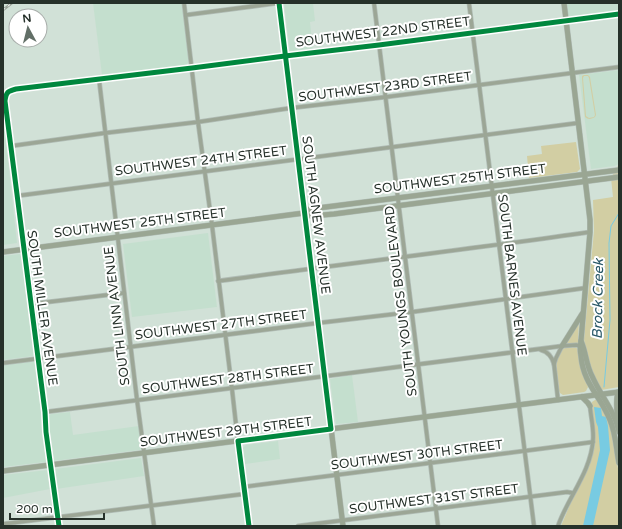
<svg xmlns="http://www.w3.org/2000/svg" width="622" height="529" font-family="'Varela Round',sans-serif">
<style>
.built{fill:#c4dfce}
.green{fill:#d2cea3;fill-rule:evenodd}
.water{fill:#78cbe2}
.lines{fill:none;stroke-linecap:round;stroke-linejoin:round}
.stream{stroke:#78cbe2;stroke-width:1}
.street-casing{stroke:#b0bcb5;stroke-width:5}
.secondary-casing{stroke:#b0bcb5;stroke-width:6}
.street{stroke:#9ca696;stroke-width:3.5}
.secondary{stroke:#9aa693;stroke-width:5}
.rail-casing{stroke:#96a095;stroke-width:2.5}
.rail{stroke:#fff;stroke-width:1;stroke-dasharray:3;stroke-linecap:butt}
.cycleway-casing{stroke:#fff;stroke-width:8}
.cycleway{stroke:#00873e;stroke-width:5}
.labels{text-anchor:middle;dominant-baseline:central;stroke-width:4;stroke-linejoin:round;paint-order:stroke}
.street-label{font-size:13px;fill:#26312a;stroke:#fff}
.water-label{font-size:14px;font-style:italic;fill:#295868;stroke:#fff}
</style>
<rect width="100%" height="100%" fill="#d1e1d7"/>
<!-- built -->
<g class="built">
<path d="M93 3H182L189 61 186 66 102 75Z"/>
<path d="M284 3H313L315 21 310 22 313 51 291 53 290 52Z"/>
<path d="M567 3H619V12L572 17H569L568 15Z"/>
<path d="M619 70V164L614 166 591 169 579 75Z"/>
<path d="M3 113 17 243 3 245Z"/>
<path d="M208 233 217 307 132 317 123 244Z"/>
<path d="M20 254 22 259 35 354 33 356 3 360V256Z"/>
<path d="M33 361 35 362 48 461 45 462 3 467V365Z"/>
<path d="M352 375 358 422 336 424 330 379Z"/>
<path d="M70 412 73 435 139 426 141 449 140 450 53 461 48 416 51 414Z"/>
<path d="M278 441 280 459 245 464 243 448 246 445Z"/>
<path d="M141 458 144 476 56 489 54 471 55 469Z"/>
<path d="M48 470 50 489 3 498V475Z"/>
</g>
<!-- green -->
<g class="green">
<path d="M584 75H588L590 77 596 115 595 117C592 119 588 120 585 117L582 78V76ZM584 76H588L589 78 595 115 594 117 589 118 586 116 583 78Z"/>
<path d="M576 142 580 169 577 172 529 178 527 156 542 154 541 146Z"/>
<path d="M619 164V387L601 390 589 366 585 351 584 339 594 231 593 200 613 197 611 178Z"/>
<path d="M579 321 578 343 577 344 564 345Z"/>
<path d="M573 347H575L578 349 588 387 586 391 584 392 563 395 560 393 559 391 556 365V361L563 349 565 348Z"/>
<path d="M595 400H597L603 411 610 424 613 436 619 475V526H561L574 495 589 466 595 445V434L591 404 592 402Z"/>
</g>
<!-- water -->
<path class="water" d="M594 407 601 408 602 416 606 417 608 426 610 450 593 526H583L600 450 598 427 596 422Z"/>
<g class="lines">
<!-- stream -->
<path class="stream" d="M604 387 610 320 609 243 611 226 619 213"/>
<!-- street casing -->
<g class="street-casing">
<g id="street">
<path d="M184 3 198 122 212 225 232 389 243 487 249 526"/>
<path d="M374 3 438 526"/>
<path d="M469 3 534 526"/>
<path d="M186 15 278 3"/>
<path d="M99 79 137 400 154 526"/>
<path d="M11 146 105 133 198 122 291 108 386 97 619 67"/>
<path d="M16 196 578 123"/>
<path d="M218 281C342 264 466 250 590 232"/>
<path d="M31 304 124 293"/>
<path d="M541 350C549 352 552 357 554 364L558 400"/>
<path d="M3 363 318 323 412 312 585 288"/>
<path d="M554 364 556 358 562 346"/>
<path d="M45 412 562 346 576 345 580 346"/>
<path d="M243 487 593 442"/>
<path d="M3 524 244 494"/>
<path d="M59 526 46 432 45 412 5 101C6 92 8 91 16 89L192 68 285 56 379 45 619 14"/>
<path d="M298 526 567 492 573 493"/>
<path d="M558 526C568 497 591 472 593 440 594 429 591 418 590 406"/>
</g>
</g>
<!-- secondary casing -->
<g class="secondary-casing">
<g id="secondary">
<path d="M279 3 343 526"/>
<path d="M564 3 590 220V232L581 341C580 346 580 351 581 356 583 383 601 397 610 420 616 434 616 448 619 463"/>
<path d="M304 213 310 209 619 170"/>
<path d="M3 252 304 213 311 216 334 214 619 177"/>
<path d="M581 341C586 352 586 365 592 376 601 397 614 409 619 432"/>
<path d="M562 346 582 314"/>
<path d="M582 397 588 403 590 406"/>
<path d="M617 421C618 411 615 403 618 392"/>
<path d="M3 471 619 392"/>
</g>
</g>
<!-- street -->
<use href="#street" class="street"/>
<!-- secondary -->
<use href="#secondary" class="secondary"/>
<!-- rail casing -->
<g class="rail-casing">
<path id="rail" d="M3 10 12 3"/>
</g>
<!-- rail -->
<use href="#rail" class="rail"/>
<!-- cycleway casing -->
<g class="cycleway-casing">
<g id="cycleway">
<path d="M59 526 46 432 45 412 5 101C6 92 8 91 16 89L192 68 285 56 379 45 619 14"/>
<path d="M249 526 238 441 331 429 279 3"/>
</g>
</g>
<!-- cycleway -->
<use href="#cycleway" class="cycleway"/>
</g>
<g class="labels">
<!-- street labels -->
<g class="street-label">
<text transform="translate(383 32) rotate(-7)">SOUTHWEST 22ND STREET</text>
<text transform="translate(385 87) rotate(-7)">SOUTHWEST 23RD STREET</text>
<text transform="translate(201 161) rotate(-7)">SOUTHWEST 24TH STREET</text>
<text transform="translate(460 179) rotate(-7)">SOUTHWEST 25TH STREET</text>
<text transform="translate(316 215) rotate(83)">SOUTH AGNEW AVENUE</text>
<text transform="translate(140 223) rotate(-7)">SOUTHWEST 25TH STREET</text>
<text transform="translate(512 275) rotate(83)">SOUTH BARNES AVENUE</text>
<text transform="translate(401 301) rotate(-97)">SOUTH YOUNGS BOULEVARD</text>
<text transform="translate(42 308) rotate(82)">SOUTH MILLER AVENUE</text>
<text transform="translate(117 316) rotate(-97)">SOUTH LINN AVENUE</text>
<text transform="translate(221 325) rotate(-7)">SOUTHWEST 27TH STREET</text>
<text transform="translate(228 379) rotate(-7)">SOUTHWEST 28TH STREET</text>
<text transform="translate(226 432) rotate(-7)">SOUTHWEST 29TH STREET</text>
<text transform="translate(417 455) rotate(-7)">SOUTHWEST 30TH STREET</text>
<text transform="translate(434 499) rotate(-7)">SOUTHWEST 31ST STREET</text>
</g>
<!-- water labels -->
<g class="water-label">
<text transform="translate(598 299) rotate(-89)">Brock Creek</text>
</g>
</g>
<!-- border -->
<rect width="622" height="529" fill="none" stroke="#26312a" stroke-width="8"/>
<!-- north arrow -->
<g transform="translate(28 28) rotate(353)"><circle r="19" fill="#ffffff" stroke="#a8adaa"/>
<path d="M0-3L7 15L0 10L-7 15Z" fill="#626f67"/>
<text y="-6" font-size="11" font-weight="bold" text-anchor="middle" fill="#26312a">N</text>
</g>
<!-- scale -->
<path d="M10 513v6h94v-6" fill="none" stroke="#26312a" stroke-width="2"/>
<text x="16" y="513" font-size="12" fill="#26312a" stroke="#ffffff" stroke-width="3" paint-order="stroke">200 m</text>
</svg>
